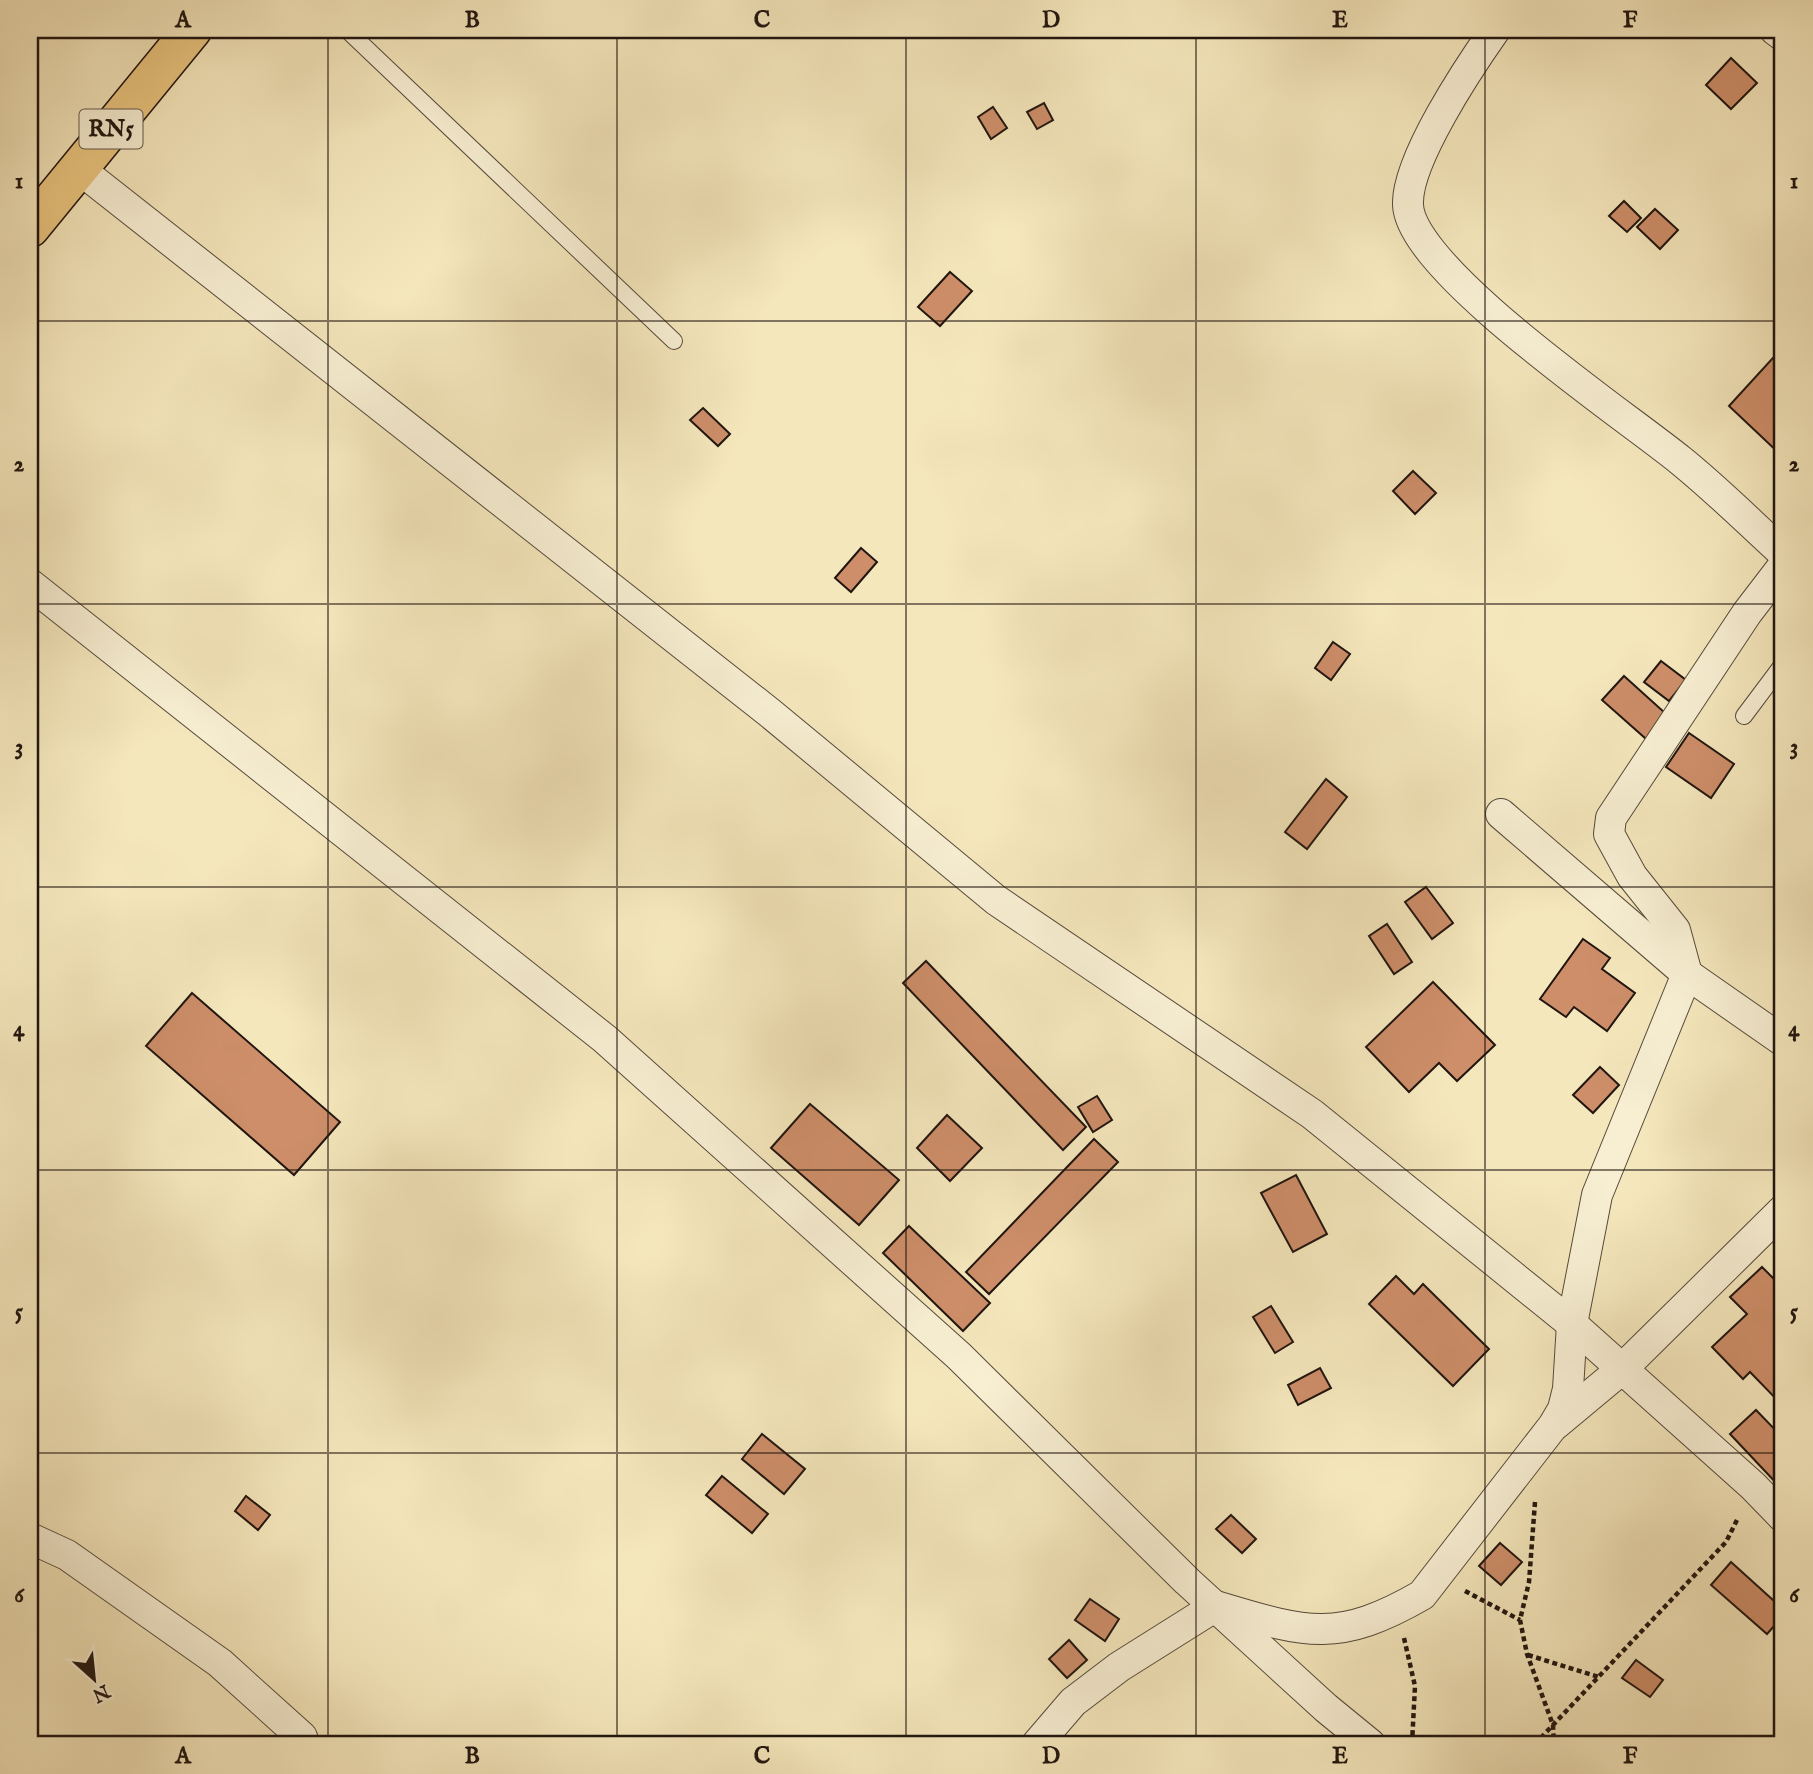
<svg xmlns="http://www.w3.org/2000/svg" width="1813" height="1774" font-family="'IM FELL English',serif">
<style>
.building{fill:#cd8e69;stroke:#201510;stroke-width:2}
.lines{fill:none;stroke-linecap:round;stroke-linejoin:round}
.lane-casing{stroke:#554a3b;stroke-width:18}
.street-casing{stroke:#554a3b;stroke-width:32}
.highway-casing{stroke:#201510;stroke-width:41}
.path{stroke:#201510;stroke-width:4.5;stroke-dasharray:5 3.5;stroke-linecap:butt}
.lane{stroke:#f8efd3;stroke-width:16}
.street{stroke:#f8efd3;stroke-width:30}
.highway{stroke:#eac47e;stroke-width:38}
.grid{fill:none;stroke:#201510;stroke-width:2;stroke-opacity:0.55}
.labels{text-anchor:middle;dominant-baseline:central;stroke-width:7;stroke-linejoin:round;paint-order:stroke}
.shield{fill:#f8efd3;stroke:#61564a;stroke-width:2}
.shield-label{font-size:23px;font-weight:bold;fill:#201510}
.neatline{fill:none;stroke:#201510;stroke-width:2.5}
.grid-label{font-size:23px;text-anchor:middle;font-weight:bold;fill:#201510}
</style>
<rect width="100%" height="100%" fill="#f5e7bc"/>
<filter id="stains"><feTurbulence type="fractalNoise" baseFrequency=".00286" numOctaves="4"/><feColorMatrix values="0 0 0 0 .2 0 0 0 0 .09 0 0 0 0 .02 0 0 0 .5 -.17"/></filter>
<radialGradient id="worn" r=".72"><stop offset=".6" stop-color="#630" stop-opacity="0"/><stop offset="1" stop-color="#630" stop-opacity=".3"/></radialGradient>
<!-- building -->
<g class="building">
<path d="M1731 58 1757 83 1731 109 1706 85Z"/>
<path d="M1044 103 1053 120 1037 129 1027 112Z"/>
<path d="M993 107 1007 128 991 139 978 117Z"/>
<path d="M1624 201 1641 218 1627 232 1609 216Z"/>
<path d="M1655 209 1678 230 1660 249 1637 227Z"/>
<path d="M950 272 972 291 940 326 918 307Z"/>
<path d="M1783 347V457L1729 406Z"/>
<path d="M703 408 730 434 718 446 690 420Z"/>
<path d="M1413 471 1436 493 1415 514 1393 491Z"/>
<path d="M861 548 877 562 851 592 835 578Z"/>
<path d="M1333 642 1350 654 1331 680 1315 668Z"/>
<path d="M1661 661 1686 680 1669 701 1644 682Z"/>
<path d="M1624 676 1675 722 1654 746 1602 700Z"/>
<path d="M1689 733 1734 764 1711 798 1666 767Z"/>
<path d="M1326 779 1347 797 1307 849 1285 832Z"/>
<path d="M1426 887 1453 923 1432 939 1405 902Z"/>
<path d="M1387 924 1412 962 1394 974 1369 936Z"/>
<path d="M1583 939 1610 958 1602 969 1635 993 1607 1031 1574 1007 1566 1017 1540 999Z"/>
<path d="M926 961 1086 1127 1063 1150 903 983Z"/>
<path d="M1433 982 1495 1045 1457 1081 1439 1063 1409 1092 1366 1047Z"/>
<path d="M192 993 340 1122 294 1175 146 1046Z"/>
<path d="M1600 1067 1619 1085 1593 1113 1573 1095Z"/>
<path d="M1097 1096 1112 1120 1093 1132 1078 1107Z"/>
<path d="M810 1104 899 1180 859 1225 771 1148Z"/>
<path d="M947 1115 982 1148 950 1181 917 1148Z"/>
<path d="M1094 1139 1118 1162 989 1294 966 1272Z"/>
<path d="M1296 1175 1327 1234 1293 1252 1261 1193Z"/>
<path d="M909 1226 990 1303 963 1331 883 1253Z"/>
<path d="M1762 1267 1783 1288V1406L1750 1372 1743 1379 1712 1347 1747 1314 1730 1297Z"/>
<path d="M1396 1276 1414 1294 1423 1284 1489 1349 1453 1386 1369 1304Z"/>
<path d="M1271 1306 1293 1342 1275 1353 1253 1317Z"/>
<path d="M1320 1368 1331 1388 1298 1405 1288 1385Z"/>
<path d="M1756 1410 1783 1438V1484L1780 1487 1730 1434Z"/>
<path d="M762 1434 805 1469 784 1494 742 1459Z"/>
<path d="M722 1476 768 1514 752 1533 706 1495Z"/>
<path d="M246 1496 270 1515 258 1530 235 1511Z"/>
<path d="M1231 1515 1256 1539 1242 1553 1216 1529Z"/>
<path d="M1500 1543 1522 1562 1501 1585 1479 1566Z"/>
<path d="M1731 1562 1783 1609V1616L1767 1634 1711 1585Z"/>
<path d="M1090 1599 1119 1619 1105 1641 1075 1620Z"/>
<path d="M1069 1640 1087 1660 1067 1678 1049 1659Z"/>
<path d="M1636 1660 1663 1680 1650 1697 1622 1678Z"/>
</g>
<g class="lines">
<!-- lane casing -->
<g class="lane-casing">
<g id="lane">
<path d="M347 30 674 341"/>
<path d="M1744 716 1783 664"/>
</g>
</g>
<!-- street casing -->
<g class="street-casing">
<g id="street">
<path d="M1495 30C1469 67 1406 161 1408 205 1411 271 1626 416 1680 460 1716 489 1749 522 1783 553"/>
<path d="M1775 30 1783 36"/>
<path d="M78 168 770 713 996 900 1312 1114 1572 1324 1753 1486 1783 1517"/>
<path d="M30 584 605 1039 959 1356 1187 1581 1326 1708 1370 1744"/>
<path d="M1501 814 1687 974 1783 1041"/>
<path d="M1556 1424 1622 1369 1783 1210"/>
<path d="M30 1538 67 1555 220 1663 302 1737 304 1744"/>
<path d="M1037 1744 1073 1702 1119 1667 1216 1606C1306 1633 1337 1644 1422 1595L1553 1426 1563 1409 1568 1389 1572 1324 1597 1195 1687 974 1675 930 1632 876 1609 834 1611 818 1747 613 1783 566"/>
</g>
</g>
<!-- highway casing -->
<g class="highway-casing">
<path id="highway" d="M30 228 192 30"/>
</g>
<!-- path -->
<g class="path">
<path d="M1535 1502 1529 1582 1520 1620 1527 1654 1553 1725 1554 1744"/>
<path d="M1465 1591 1520 1620"/>
<path d="M1404 1638 1415 1686 1412 1744"/>
<path d="M1528 1655 1599 1677"/>
<path d="M1535 1744 1726 1542 1738 1518"/>
</g>
<!-- lane -->
<use href="#lane" class="lane"/>
<!-- street -->
<use href="#street" class="street"/>
<!-- highway -->
<use href="#highway" class="highway"/>
</g>
<!-- grid -->
<path class="grid" d="M328 30V1744M617 30V1744M906 30V1744M1196 30V1744M1485 30V1744M30 321H1783M30 604H1783M30 887H1783M30 1170H1783M30 1453H1783"/>
<g class="labels">
<!-- shield labels -->
<rect class="shield" x="79.5" y="109.5" width="63" height="39" rx="5"/>
<g class="shield-label">
<text x="111" y="129">RN5</text>
</g>
</g>
<!-- margin -->
<rect width="1813" height="1774" fill="none" stroke="#f5e7bc" stroke-width="77"/>
<!-- north arrow -->
<g transform="translate(94 1679) rotate(153)" stroke="#f8efd3" stroke-width="5" paint-order="stroke">
<path d="M0-5L12 26L0 18L-12 26Z" fill="#201510"/>
<text y="-10" font-size="19" font-weight="bold" text-anchor="middle" fill="#201510">N</text>
</g>
<rect x="38" y="38" width="1736" height="1698" class="neatline"/>
<g class="grid-label">
<text x="183" y="27">A</text>
<text x="472" y="27">B</text>
<text x="762" y="27">C</text>
<text x="1051" y="27">D</text>
<text x="1340" y="27">E</text>
<text x="1630" y="27">F</text>
<text x="19" y="188">1</text>
<text x="1794" y="188">1</text>
<text x="19" y="471">2</text>
<text x="1794" y="471">2</text>
<text x="19" y="754">3</text>
<text x="1794" y="754">3</text>
<text x="19" y="1036">4</text>
<text x="1794" y="1036">4</text>
<text x="19" y="1319">5</text>
<text x="1794" y="1319">5</text>
<text x="19" y="1602">6</text>
<text x="1794" y="1602">6</text>
<text x="183" y="1763">A</text>
<text x="472" y="1763">B</text>
<text x="762" y="1763">C</text>
<text x="1051" y="1763">D</text>
<text x="1340" y="1763">E</text>
<text x="1630" y="1763">F</text>
</g>
<rect width="100%" height="100%" filter="url(#stains)"/>
<rect width="100%" height="100%" fill="url(#worn)"/>
</svg>
